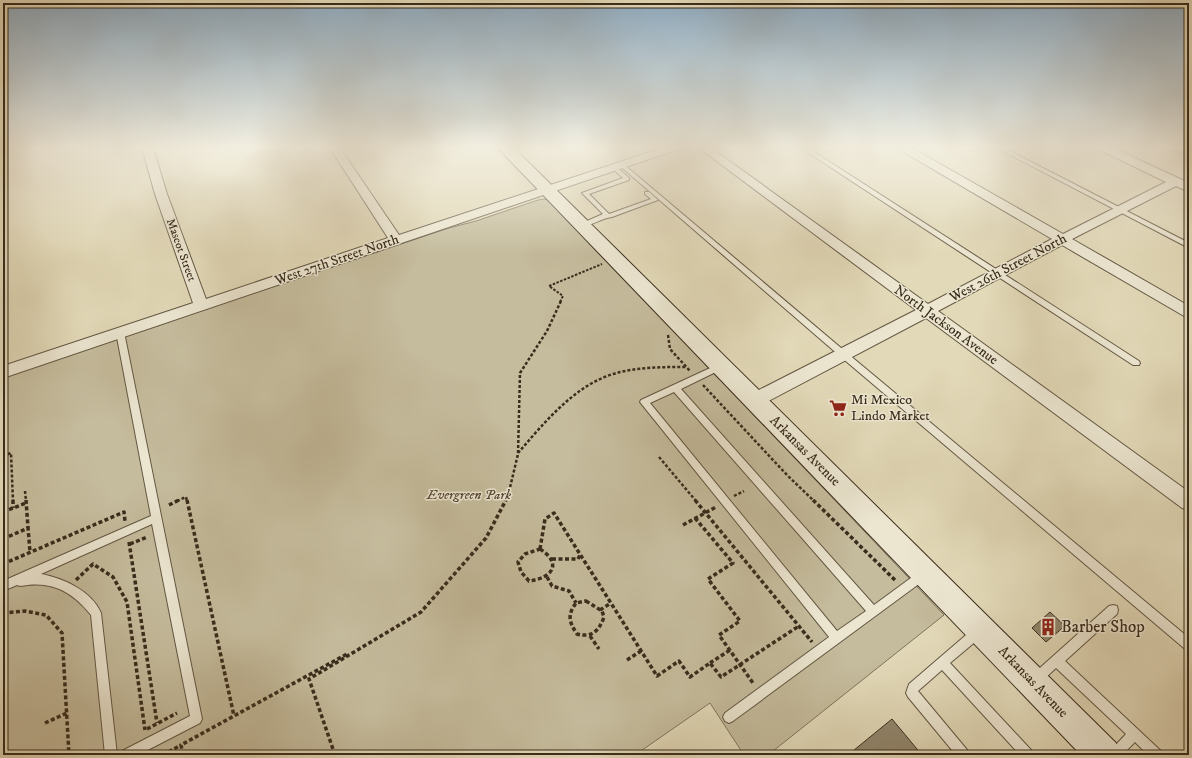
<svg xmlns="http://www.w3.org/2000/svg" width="1192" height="758" font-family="'IM FELL DW Pica',serif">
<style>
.green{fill:#c5bc9d;stroke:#7f745c}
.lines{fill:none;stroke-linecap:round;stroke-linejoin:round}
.canal{fill:#a99e83;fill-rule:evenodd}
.building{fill:#91866d;stroke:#392c1c}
.lane-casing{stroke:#635743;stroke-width:2}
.street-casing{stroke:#635743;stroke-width:2}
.secondary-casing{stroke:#392c1c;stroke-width:2}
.path-far2{stroke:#392c1c;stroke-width:2;stroke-dasharray:2.5 1.5;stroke-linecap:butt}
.path-far1{stroke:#392c1c;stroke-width:2.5;stroke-dasharray:3 2;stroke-linecap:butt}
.path{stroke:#392c1c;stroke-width:3.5;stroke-dasharray:4 2.5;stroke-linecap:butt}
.lane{fill:#ece6d1;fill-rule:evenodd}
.street{fill:#ece6d1;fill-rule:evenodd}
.secondary{fill:#ece6d1;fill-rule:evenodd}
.labels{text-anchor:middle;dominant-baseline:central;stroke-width:3;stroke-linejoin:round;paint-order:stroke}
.far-street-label{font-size:12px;fill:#392c1c;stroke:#ece6d1}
.street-label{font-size:14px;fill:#392c1c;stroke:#ece6d1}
.poi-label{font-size:14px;fill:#392c1c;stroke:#ece6d1;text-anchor:start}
.park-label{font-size:14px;font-style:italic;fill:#554936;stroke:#ece6d1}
.near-poi-label{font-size:17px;fill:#392c1c;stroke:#ece6d1;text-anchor:start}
</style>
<rect width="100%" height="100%" fill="#e2d9b8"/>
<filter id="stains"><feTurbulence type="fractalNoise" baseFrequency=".005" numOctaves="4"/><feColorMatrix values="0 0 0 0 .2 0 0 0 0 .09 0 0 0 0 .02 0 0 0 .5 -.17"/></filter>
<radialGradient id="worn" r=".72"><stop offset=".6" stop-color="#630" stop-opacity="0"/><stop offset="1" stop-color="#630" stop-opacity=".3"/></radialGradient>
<!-- green -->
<path class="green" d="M544 199 550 201 944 615 768 755H744L710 703 635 755H3V377L449 228 476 221 538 200Z"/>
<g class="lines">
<!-- canal -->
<path class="canal" d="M1164 148H1177L1189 153V160L1165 150Z"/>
</g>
<!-- building -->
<g class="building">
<path d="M1050 612 1065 626 1046 642 1032 628Z"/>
<path d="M892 719 922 755H848Z"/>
</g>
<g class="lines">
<!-- lane casing -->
<g class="lane-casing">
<g id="lane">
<path d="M801 148H808L1139 361 1140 363 1139 365H1133Z"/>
<path d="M997 148H1004L1189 243V248Z"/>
<path d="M621 162 847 353 1189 638V650L1185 649 841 357 619 165 618 164Z"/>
<path d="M614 165 629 178V180L589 194 609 214 651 199 645 194V192H649L658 200 612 217C602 218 590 227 580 226V224L603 214 582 193 623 178 611 167Z"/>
<path d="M120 329 124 332 202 719 200 723 138 755H120L122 751 190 716 152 524 41 574C63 578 92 591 101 613L117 755H105L91 615C72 591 51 580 20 586L17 585 3 591V581L151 516 116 332Z"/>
<path d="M721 363 725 366 724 368 681 389 874 605 919 572 923 570 927 572 928 575 927 578 733 721 729 723 725 721 723 717 725 713 829 637 640 402 641 400ZM674 392 866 611 837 631 650 403Z"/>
<path d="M1113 605 1117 606 1118 610 1117 614 1065 661 1161 751 1163 755H1148L1135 742 1122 755H1108L1110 751 1126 734 1056 668 1040 683 1036 685 1032 683 1030 679 1032 675 1109 606Z"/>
<path d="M977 628 981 629 982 633 981 637 950 663 1032 751 1034 755H1020L942 670 918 691 968 751 970 755H956L908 697 906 693 909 684 973 629Z"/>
</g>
</g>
<!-- street casing -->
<g class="street-casing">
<g id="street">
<path d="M142 148H153L167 194 206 299 388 238 330 148H340L399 235 662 148H678L676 150 3 378V366L193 303 155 194Z"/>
<path d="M699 148H711L928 304 1052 239 900 150 899 148H912L1063 234 1166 182 1100 150 1099 148H1113L1189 183V192L1176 186 1072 239 1189 306V317L1184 316 1062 245 938 311 1189 492V510L1182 508 926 318 761 405 755 406 749 405 747 400 749 395 916 310Z"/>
</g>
</g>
<!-- secondary casing -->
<g class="secondary-casing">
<path id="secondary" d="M498 148H514L1116 743 1120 755H1081Z"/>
</g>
<!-- path-far2 -->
<path class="path-far2" d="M560 302 563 296 549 286 602 264"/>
<!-- path-far1 -->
<g class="path-far1">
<path d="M668 335 670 349 690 371"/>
<path d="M703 385 787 475 814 501"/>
<path d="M518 453C544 423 574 386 613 374 636 367 662 367 686 367"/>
<path d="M3 456 11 453 13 501"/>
<path d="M659 457 696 501"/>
<path d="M25 491 26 501"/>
<path d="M734 496 744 491"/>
<path d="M177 501 186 497 187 501"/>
<path d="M505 501 508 496 518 454 520 373 547 331 561 301"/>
</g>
<!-- path -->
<g class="path">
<path d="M13 500V508"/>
<path d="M26 500 28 528"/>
<path d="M187 500 234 716"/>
<path d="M695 500 812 642"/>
<path d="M813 500 896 581"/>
<path d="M169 505 179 500"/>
<path d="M3 512 26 503"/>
<path d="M695 518 733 563 708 579 740 621 719 635 753 683"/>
<path d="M683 525 716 507"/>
<path d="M3 539 28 528 30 552"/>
<path d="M129 542 157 723"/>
<path d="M130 544 147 537"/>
<path d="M540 549C563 564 552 578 529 581L521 572 518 562 525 554Z"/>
<path d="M540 549 545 519 554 513 657 676 679 661 690 677 710 663 721 677 799 626"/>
<path d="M552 559H578L580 555"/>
<path d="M3 564 124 512 125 521"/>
<path d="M547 577 552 586 569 591 576 603"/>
<path d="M76 580 93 564 113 577 127 602 145 730"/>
<path d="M586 601 602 611 604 617C599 631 592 638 577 634 569 622 567 615 576 603Z"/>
<path d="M600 610 611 603"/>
<path d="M3 613 25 611 46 615 62 633 69 755"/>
<path d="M590 636 599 649"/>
<path d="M627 660 641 651"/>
<path d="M710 663 730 650"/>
<path d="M45 723 67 713"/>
<path d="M147 729 177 713"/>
<path d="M163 755 181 745"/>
<path d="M183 755 181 745 347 654"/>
<path d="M335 755 309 679 421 612 486 538 506 500"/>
</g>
<!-- lane -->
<use href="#lane" class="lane"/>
<!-- street -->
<use href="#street" class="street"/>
<!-- secondary -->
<use href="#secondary" class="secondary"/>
</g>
<!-- sky -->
<linearGradient id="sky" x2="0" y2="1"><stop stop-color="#8fabc0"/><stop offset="0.58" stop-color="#f2eedf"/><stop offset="1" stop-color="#f2eedf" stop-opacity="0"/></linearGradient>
<rect width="1192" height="254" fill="url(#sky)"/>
<!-- icons -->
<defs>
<g id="supermarket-bare" transform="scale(1.38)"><path d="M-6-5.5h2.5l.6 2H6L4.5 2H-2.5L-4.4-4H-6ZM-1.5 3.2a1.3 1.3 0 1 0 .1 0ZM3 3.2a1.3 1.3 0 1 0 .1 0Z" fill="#8f2418" stroke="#ece6d1" stroke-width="2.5" paint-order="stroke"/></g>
<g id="building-bare" transform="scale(1.38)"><path d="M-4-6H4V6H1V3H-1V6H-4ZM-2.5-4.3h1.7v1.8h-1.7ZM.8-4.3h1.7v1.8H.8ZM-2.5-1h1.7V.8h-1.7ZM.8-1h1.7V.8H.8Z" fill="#8f2418" stroke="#ece6d1" stroke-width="2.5" paint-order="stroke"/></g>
</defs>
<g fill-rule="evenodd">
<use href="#supermarket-bare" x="838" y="408"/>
<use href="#building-bare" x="1048" y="627"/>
</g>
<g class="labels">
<!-- far-street labels -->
<g class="far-street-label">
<text transform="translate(181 250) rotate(70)">Mascot Street</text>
</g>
<!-- street labels -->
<g class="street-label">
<text transform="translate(337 260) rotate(-19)">West 27th Street North</text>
<text transform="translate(1008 268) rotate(-28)">West 26th Street North</text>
<text transform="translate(946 325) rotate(36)">North Jackson Avenue</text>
<text transform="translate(805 451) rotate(45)">Arkansas Avenue</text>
<text transform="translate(1033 682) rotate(46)">Arkansas Avenue</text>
</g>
<!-- poi labels -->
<g class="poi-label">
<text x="851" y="400">Mi Mexico<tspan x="851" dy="16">Lindo Market</tspan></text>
</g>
<!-- park labels -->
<g class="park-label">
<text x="469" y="495">Evergreen Park</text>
</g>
<!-- near-poi labels -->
<g class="near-poi-label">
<text x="1061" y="627">Barber Shop</text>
</g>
</g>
<!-- margin -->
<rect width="1192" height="758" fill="none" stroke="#e2d9b8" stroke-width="16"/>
<rect x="4" y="4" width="1184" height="750" fill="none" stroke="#392c1c" stroke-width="2"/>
<rect x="8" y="8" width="1176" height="742" fill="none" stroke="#392c1c"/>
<rect width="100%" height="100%" filter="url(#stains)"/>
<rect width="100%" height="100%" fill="url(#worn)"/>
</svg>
